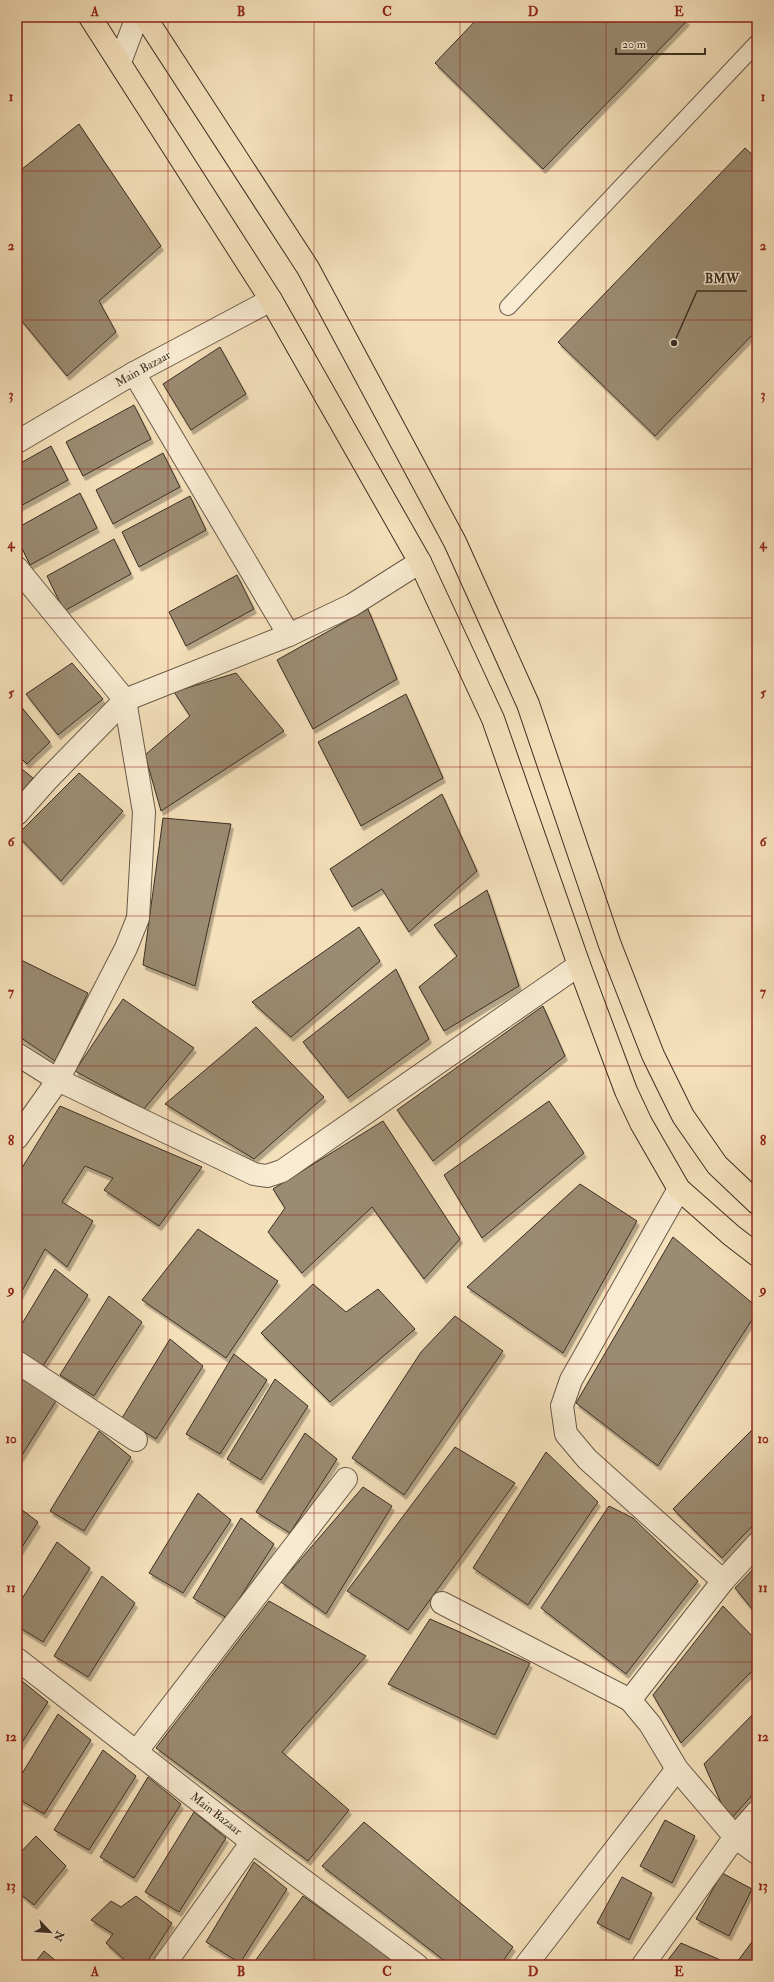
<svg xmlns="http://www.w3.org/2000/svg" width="774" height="1982" font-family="'IM FELL Double Pica',serif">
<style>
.building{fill:#9b8b72;stroke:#3b2f23;filter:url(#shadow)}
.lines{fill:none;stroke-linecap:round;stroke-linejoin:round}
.lane-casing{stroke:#695b49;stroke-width:18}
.street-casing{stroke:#695b49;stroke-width:24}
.primary-casing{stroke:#3b2f23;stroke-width:24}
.lane{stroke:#f8ebd2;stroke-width:16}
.street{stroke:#f8ebd2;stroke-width:22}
.primary{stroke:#f4e0ba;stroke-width:22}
.grid{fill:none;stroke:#8f2418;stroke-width:1;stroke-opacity:0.55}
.labels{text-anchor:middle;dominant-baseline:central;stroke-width:3;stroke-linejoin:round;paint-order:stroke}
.street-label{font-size:12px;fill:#3b2f23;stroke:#f8ebd2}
.leader{fill:none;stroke:#3b2f23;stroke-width:1.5}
.callout-dot{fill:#3b2f23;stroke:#f8ebd2;stroke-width:1.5}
.callout-label{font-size:13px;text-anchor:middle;font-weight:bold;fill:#3b2f23;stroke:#f8ebd2;stroke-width:3;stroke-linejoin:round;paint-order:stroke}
.neatline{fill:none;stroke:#8f2418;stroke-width:1.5}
.grid-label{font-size:13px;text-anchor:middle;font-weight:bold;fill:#8f2418}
</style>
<defs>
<filter id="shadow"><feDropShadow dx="2.5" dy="4.5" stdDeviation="0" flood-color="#0004"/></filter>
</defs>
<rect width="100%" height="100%" fill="#f4e0ba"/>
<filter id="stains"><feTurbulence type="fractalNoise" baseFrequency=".005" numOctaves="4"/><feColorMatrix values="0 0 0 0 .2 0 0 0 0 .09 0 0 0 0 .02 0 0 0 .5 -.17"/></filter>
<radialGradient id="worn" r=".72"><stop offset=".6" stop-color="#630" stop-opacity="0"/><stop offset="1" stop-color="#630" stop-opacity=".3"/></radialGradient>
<!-- building -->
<g class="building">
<path d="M479 17H684L687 21 543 169 435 63Z"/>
<path d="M79 124 161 246 99 301 116 332 67 376 17 315V173Z"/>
<path d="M745 148 757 159V330L655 436 558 342Z"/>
<path d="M220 347 246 394 191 430 163 384Z"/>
<path d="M134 405 151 439 83 476 66 442Z"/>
<path d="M51 446 68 480 17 508V465Z"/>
<path d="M163 453 180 487 113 524 96 490Z"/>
<path d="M80 493 97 528 30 565 17 538V528Z"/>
<path d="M190 496 206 530 139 567 122 532Z"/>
<path d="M114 539 131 574 64 611 47 576Z"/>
<path d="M237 575 254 609 186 646 169 612Z"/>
<path d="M368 609 397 679 313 729 277 660Z"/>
<path d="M72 663 103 699 58 735 26 694Z"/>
<path d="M236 673 284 731 161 811 145 755 190 716 174 692Z"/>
<path d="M406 694 443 778 361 826 318 742Z"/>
<path d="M19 704 50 742 27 764 17 754V705Z"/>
<path d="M17 765 33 778 17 798Z"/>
<path d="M79 773 123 811 61 881 17 835Z"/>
<path d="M442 794 477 871 409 932 382 889 352 907 330 869Z"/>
<path d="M163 818 231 824 195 986 143 965Z"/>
<path d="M487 890 519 986 444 1031 419 987 457 956 434 925Z"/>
<path d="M359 927 380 961 291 1037 252 1002Z"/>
<path d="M17 958 88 993 55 1061 17 1035Z"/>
<path d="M396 969 429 1039 348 1098 303 1042Z"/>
<path d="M123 999 194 1048 144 1109 75 1071Z"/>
<path d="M543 1006 565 1056 433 1161 397 1110Z"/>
<path d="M256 1027 324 1097 254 1159 165 1104Z"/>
<path d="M549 1101 584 1153 482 1238 444 1175Z"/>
<path d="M60 1106 202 1167 159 1226 104 1190 113 1178 85 1166 62 1202 93 1221 67 1267 45 1249 17 1300V1176Z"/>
<path d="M383 1121 460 1239 424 1279 372 1207 302 1273 268 1232 285 1208 273 1189Z"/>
<path d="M580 1184 637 1221 563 1353 467 1287Z"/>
<path d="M198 1229 278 1281 226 1358 142 1300Z"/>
<path d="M673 1237 757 1307V1312L658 1466 576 1403Z"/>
<path d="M55 1269 88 1295 41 1369 17 1355V1332Z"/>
<path d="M313 1284 346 1312 378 1289 415 1329 330 1402 261 1333Z"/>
<path d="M109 1296 142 1322 94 1396 60 1375Z"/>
<path d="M455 1316 503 1351 404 1495 352 1458 421 1352Z"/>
<path d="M170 1339 203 1366 156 1439 122 1418Z"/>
<path d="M234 1354 267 1380 220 1454 186 1434Z"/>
<path d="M23 1375 56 1401 17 1463V1385Z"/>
<path d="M275 1379 308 1406 261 1480 227 1459Z"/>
<path d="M757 1425V1521L722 1558 673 1509Z"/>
<path d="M99 1431 131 1457 84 1531 50 1511Z"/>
<path d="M305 1433 337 1459 290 1533 256 1512Z"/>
<path d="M455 1447 515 1483 408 1630 347 1591Z"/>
<path d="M546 1452 598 1502 528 1605 473 1568Z"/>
<path d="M363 1487 392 1506 326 1614 281 1582Z"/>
<path d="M198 1493 231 1520 183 1593 149 1573Z"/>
<path d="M17 1506 38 1522 17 1555Z"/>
<path d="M609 1506 633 1518 698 1581 626 1674 541 1608Z"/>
<path d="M241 1518 274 1544 227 1618 193 1598Z"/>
<path d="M57 1542 90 1568 43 1642 17 1626V1607Z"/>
<path d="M757 1565V1615L735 1588Z"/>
<path d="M102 1576 135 1603 88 1677 54 1656Z"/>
<path d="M269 1601 366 1656 282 1752 349 1810 308 1861 156 1748Z"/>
<path d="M723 1606 757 1641V1666L681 1743 653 1695Z"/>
<path d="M430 1619 530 1663 495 1735 388 1684Z"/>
<path d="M17 1677 48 1702 17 1750Z"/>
<path d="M757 1710V1790L729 1821 704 1764Z"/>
<path d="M58 1714 91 1740 44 1814 17 1798V1782Z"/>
<path d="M103 1750 136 1776 89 1850 54 1830Z"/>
<path d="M148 1777 181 1804 134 1878 100 1857Z"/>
<path d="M194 1812 226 1838 179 1912 145 1892Z"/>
<path d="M665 1820 695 1836 672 1883 640 1866Z"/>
<path d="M364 1822 513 1947 500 1965H450L322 1866Z"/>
<path d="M36 1836 66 1866 34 1905 17 1891V1856Z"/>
<path d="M254 1862 287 1889 240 1963 206 1942Z"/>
<path d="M722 1873 752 1889 729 1936 696 1919Z"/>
<path d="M622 1877 652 1893 629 1940 597 1923Z"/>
<path d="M136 1896 172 1923 145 1965H130L106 1943 113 1934 91 1920 111 1901 121 1907Z"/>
<path d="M303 1896 400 1965H252Z"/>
<path d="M757 1935V1965H735Z"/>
<path d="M681 1943 732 1965H664Z"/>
<path d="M44 1951 61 1965H33Z"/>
</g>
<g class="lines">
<!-- lane casing -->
<g class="lane-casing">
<path id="lane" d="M508 307 757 43"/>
</g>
<!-- street casing -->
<g class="street-casing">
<g id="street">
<path d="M120 62 137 17"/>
<path d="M134 373 289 635"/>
<path d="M17 442 134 373 271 300"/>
<path d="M17 568 125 700 144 812 138 918 126 948 58 1080 17 1138"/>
<path d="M17 814 48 779 125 700 289 635 352 605 420 562"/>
<path d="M17 1054 58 1080 254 1174 267 1176 282 1171 579 965"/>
<path d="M679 1189 571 1380 562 1406 566 1434 587 1459 723 1581"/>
<path d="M17 1362 136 1440"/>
<path d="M442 1603 630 1700 650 1724 677 1769 735 1837 757 1853"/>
<path d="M17 1659 252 1842 417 1965"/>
<path d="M630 1700 723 1581 757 1544"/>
<path d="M136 1752 346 1479"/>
<path d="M164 1965 252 1842"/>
<path d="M526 1965 677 1769"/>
<path d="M643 1965 735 1837 757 1812"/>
</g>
</g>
<!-- primary casing -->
<g class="primary-casing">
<g id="primary">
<path d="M90 17 271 300 420 562 493 719 579 965 626 1091 641 1123 679 1189 731 1235 757 1255"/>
<path d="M145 17 308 268 455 542 528 704 610 945 653 1055 683 1116 717 1165 757 1203"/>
</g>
</g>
<!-- lane -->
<use href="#lane" class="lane"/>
<!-- street -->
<use href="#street" class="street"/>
<!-- primary -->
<use href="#primary" class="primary"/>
</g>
<!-- grid -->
<path class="grid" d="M168 17V1965M314 17V1965M460 17V1965M606 17V1965M17 171H757M17 320H757M17 469H757M17 618H757M17 767H757M17 916H757M17 1066H757M17 1215H757M17 1364H757M17 1513H757M17 1662H757M17 1811H757"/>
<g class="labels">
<!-- street labels -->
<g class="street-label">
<text transform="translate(143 369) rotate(-29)">Main Bazaar</text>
<text transform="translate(216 1814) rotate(38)">Main Bazaar</text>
</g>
</g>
<!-- callouts -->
<path class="leader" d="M674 343L697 291H747"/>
<circle class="callout-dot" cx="674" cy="343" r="4"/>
<g class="callout-label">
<text x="722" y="283">BMW</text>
</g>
<!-- margin -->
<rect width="774" height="1982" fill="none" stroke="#f4e0ba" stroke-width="44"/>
<!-- north arrow -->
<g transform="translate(50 1932) rotate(115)" stroke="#f8ebd2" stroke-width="3" paint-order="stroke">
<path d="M0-3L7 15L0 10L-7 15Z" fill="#3b2f23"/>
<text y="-6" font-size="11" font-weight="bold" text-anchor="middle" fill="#3b2f23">N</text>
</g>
<!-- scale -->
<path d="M616 48v6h89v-6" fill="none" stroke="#3b2f23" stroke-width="2"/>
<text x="622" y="48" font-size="12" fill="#3b2f23" stroke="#f8ebd2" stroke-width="3" paint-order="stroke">20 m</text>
<rect x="22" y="22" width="730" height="1938" class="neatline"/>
<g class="grid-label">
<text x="95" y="16">A</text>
<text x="241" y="16">B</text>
<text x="387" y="16">C</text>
<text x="533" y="16">D</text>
<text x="679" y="16">E</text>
<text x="11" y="101">1</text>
<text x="763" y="101">1</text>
<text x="11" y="250">2</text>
<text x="763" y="250">2</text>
<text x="11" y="399">3</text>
<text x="763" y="399">3</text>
<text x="11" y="548">4</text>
<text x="763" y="548">4</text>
<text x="11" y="697">5</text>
<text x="763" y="697">5</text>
<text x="11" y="846">6</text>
<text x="763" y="846">6</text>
<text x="11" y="996">7</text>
<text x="763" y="996">7</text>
<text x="11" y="1145">8</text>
<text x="763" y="1145">8</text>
<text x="11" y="1294">9</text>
<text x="763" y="1294">9</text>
<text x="11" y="1443">10</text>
<text x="763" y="1443">10</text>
<text x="11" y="1592">11</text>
<text x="763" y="1592">11</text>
<text x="11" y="1741">12</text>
<text x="763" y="1741">12</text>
<text x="11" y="1890">13</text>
<text x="763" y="1890">13</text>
<text x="95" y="1976">A</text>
<text x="241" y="1976">B</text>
<text x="387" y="1976">C</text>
<text x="533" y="1976">D</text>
<text x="679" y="1976">E</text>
</g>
<rect width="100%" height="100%" filter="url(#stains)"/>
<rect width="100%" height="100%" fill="url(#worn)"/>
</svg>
